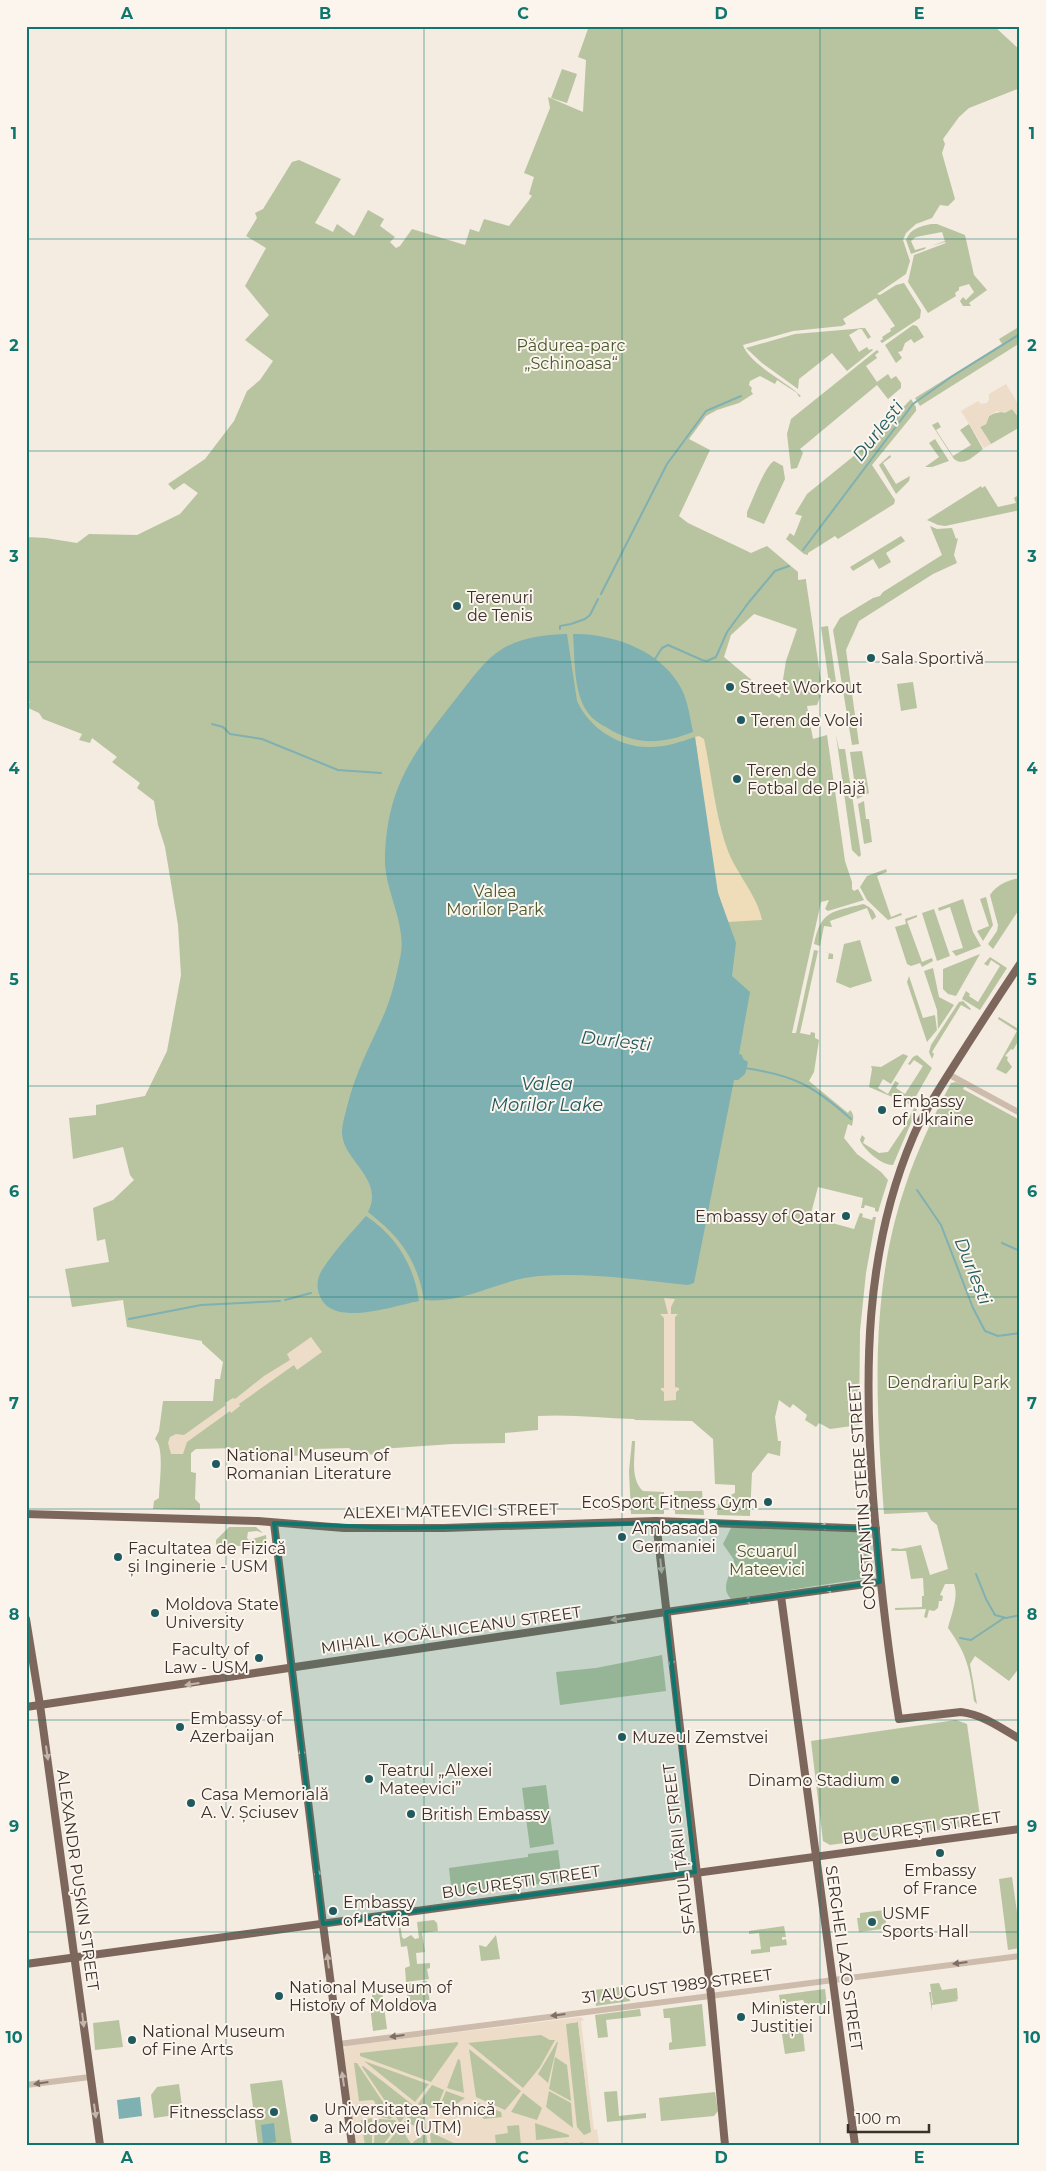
<svg xmlns="http://www.w3.org/2000/svg" width="1046" height="2171" font-family="Montserrat,sans-serif">
<style>
.green{fill:#b8c4a0;fill-rule:evenodd}
.sand{fill:#efdcb8}
.plaza{fill:#ecdcc8;fill-rule:evenodd}
.water{fill:#7fb0b2}
.lines{fill:none;stroke-linecap:round;stroke-linejoin:round}
.stream{stroke:#7fb0b2;stroke-width:2}
.minor{stroke:#cdbbac;stroke-width:6}
.major{stroke:#7d675c;stroke-width:8}
.oneway{fill:#c2b5ac}
.oneway2{fill:#7d6f65}
.marked{fill:#0f766e;fill-opacity:0.2;stroke:#0f766e;stroke-width:4;stroke-linejoin:round}
.grid{fill:none;stroke:#0f766e;stroke-width:1;stroke-opacity:0.55}
.poi-dot{fill:#1f5a5e;stroke:#fbf5ee;stroke-width:2}
.labels{text-anchor:middle;dominant-baseline:central;stroke-width:4;stroke-linejoin:round;paint-order:stroke}
.park-label{font-size:16px;fill:#4a5a2e;stroke:#fbf5ee}
.poi-label{font-size:16px;fill:#3b302b;stroke:#fbf5ee;text-anchor:start}
.street-label{font-size:16px;fill:#3b302b;stroke:#fbf5ee}
.water-label{font-size:18px;font-style:italic;fill:#1f5a5e;stroke:#fbf5ee}
.neatline{fill:none;stroke:#0f766e;stroke-width:2}
.grid-label{font-size:16px;text-anchor:middle;font-weight:bold;fill:#0f766e}
</style>
<rect width="100%" height="100%" fill="#f4ebe1"/>
<!-- green -->
<g class="green">
<path d="M589 26H994L1020 50V88L969 108 959 117 943 139 945 144 942 153 955 199 948 206 940 205 932 218 916 224 906 233 903 240 910 261 906 274 877 294 880 295 896 285 904 283 921 310 920 318 882 343 880 341 883 339 882 337 891 331 890 329 895 326 876 298 843 319 846 324 842 326 793 331 743 345C749 364 787 382 801 396L799 397 797 393 777 380 775 384 760 376 750 381 749 385 752 388 751 391 753 394 739 403 717 410 706 416 689 439 710 450 679 516 688 523 751 553 767 546 798 572V580L806 579V581L823 694 821 695 817 705 807 706 813 739 827 735 845 861 852 882V889L854 891 858 889 864 900 828 911 825 909 829 900 821 902 792 1033H796L814 950 833 954V959H828L829 953 818 951 800 1033 810 1035 811 1032 815 1033V1038L819 1040 814 1072 809 1081 848 1113 850 1110C855 1115 853 1119 852 1126L848 1124 844 1138 857 1154 881 1172 888 1180 878 1212 875 1211V1208L865 1205 864 1208H861L863 1198 818 1187 810 1217 854 1229 860 1213 863 1214 862 1217 872 1220 873 1217H876L866 1273 860 1331 859 1425 830 1429 819 1423 816 1427 805 1420 807 1415 793 1404 790 1408 779 1400 775 1417 778 1441H781L780 1456 768 1453 752 1473 750 1516 717 1515 718 1504H726V1497L735 1493V1485L715 1484 713 1439 692 1421 635 1420 634 1419C602 1418 570 1414 538 1416V1430L505 1433V1443L452 1444 380 1449 379 1454 357 1455 349 1448 315 1449V1455L265 1457 253 1456 238 1452V1448L196 1449 191 1453V1472L196 1473 195 1499 200 1504V1510L153 1509 154 1501 159 1498C159 1484 165 1447 155 1439L159 1431 163 1401H213L215 1379H220L223 1362 202 1343V1341L127 1327 123 1300 72 1307 65 1269 109 1262 105 1239 97 1241 93 1208 113 1200 134 1180 130 1175 123 1147 73 1159 69 1118 96 1115V1105L145 1096 167 1051 181 975 178 925 165 847 158 825 154 801 137 788 140 783 112 762 117 757 92 738 90 743 79 740 82 734 43 719 39 713 26 707 30 702 26 700V537L46 538 77 543 89 534 137 535 180 514 198 493 184 483 174 490 168 484 205 459 234 421 247 391 260 380 273 361 245 340 269 315 245 286 266 248 246 236 257 218 255 213 263 209 292 162 299 160 341 179 315 223 333 232 337 224 354 236 368 210 384 219 380 226 395 237 390 242 396 248 400 246 412 229 465 245 470 229 479 232 484 219 509 226 532 196 529 194 534 177 524 173 550 108 548 97 583 112 586 60 578 57ZM754 614 797 629 786 661 780 698 754 682 724 657 731 635Z"/>
<path d="M562 69 577 74 567 103 551 98Z"/>
<path d="M931 224H937L965 235 974 275 987 290 969 303 971 306H963L960 301 963 297 966 300 974 292 969 284 959 287V290L955 293 956 296 928 313 908 282 914 255 946 243 945 242 931 246 945 241 942 232 916 237 911 241 915 250 926 247 925 249 911 254 906 240C911 228 919 227 931 224Z"/>
<path d="M913 325 917 326 924 337 914 343 911 339 905 343 902 351 898 352 902 358 896 363 885 345Z"/>
<path d="M861 328 849 335 859 352 867 347 869 350 872 349 873 350 847 371 832 353 799 379 798 389 762 363 746 348 795 334 865 328 871 337 868 339Z"/>
<path d="M1017 328 1020 332V343L920 406 915 398 1002 344 999 339Z"/>
<path d="M877 350 879 352 875 355 877 358 866 366 877 382 888 374 891 379 896 376 901 383V388L888 399 877 385 800 449 803 453 797 468 791 469 787 434 791 419Z"/>
<path d="M911 399 916 407V411L872 465 895 500 894 504 838 539 835 536 808 553V555L804 554 786 539 790 533 794 536 802 516 795 514 807 494 893 424 895 416Z"/>
<path d="M1012 409 1020 419V427L991 444 980 427 986 424 989 416C997 411 1004 413 1012 409Z"/>
<path d="M938 422 941 427 936 430 953 456 971 445 960 430 969 424 983 449C974 456 964 467 954 459L932 425Z"/>
<path d="M935 439 949 461 932 467H925L939 457 929 443Z"/>
<path d="M890 455 891 457 883 463 896 484 910 476 909 481 896 494 879 465Z"/>
<path d="M774 461 783 466 785 479 764 524 747 517V512C752 501 765 466 774 461Z"/>
<path d="M981 486 982 488 985 486 998 507 1016 503 1014 498 1020 494V510L945 526 938 525 927 520Z"/>
<path d="M930 526 937 529 952 528 956 539 958 538 954 555 957 563 933 574 859 621 846 650 859 744 852 745 833 630 840 618 873 598 880 596 883 592 942 555Z"/>
<path d="M901 536 905 541 886 553 891 562 879 569 873 559 853 571 850 567Z"/>
<path d="M828 626 836 682 829 683 821 627Z"/>
<path d="M913 682 917 708 901 711 897 684Z"/>
<path d="M836 735 839 749H845L861 855 859 857 852 850Z"/>
<path d="M862 751 869 793 857 799 850 752Z"/>
<path d="M864 801 866 819H869L872 842 864 844 858 804Z"/>
<path d="M886 869 887 872 877 876 891 917 901 913 902 915 888 920 867 900 860 887 867 876Z"/>
<path d="M1020 878V908L993 949 988 944 997 931 998 925 990 895C997 885 1008 880 1020 878Z"/>
<path d="M986 897 993 925 983 941 977 931 989 926 980 899Z"/>
<path d="M963 899 973 932 981 946 956 956 952 951 963 948 950 907 939 911 938 908Z"/>
<path d="M863 904C869 906 874 910 876 917L872 920 867 908 830 921 832 927 824 926 820 946 814 944C821 910 832 912 863 904Z"/>
<path d="M934 909 950 956 937 961 922 913Z"/>
<path d="M917 915V917L907 921 922 962 932 958 933 961 922 967 920 963 911 966 907 964 895 927 906 924 905 919Z"/>
<path d="M860 940 872 981 850 988 836 982 844 944Z"/>
<path d="M980 954 956 996 948 994 943 989V969Z"/>
<path d="M990 957 1007 968 980 1010 962 999 966 991 970 994 969 996 978 1002 1000 966 991 960 988 966 984 964Z"/>
<path d="M933 968 939 997 954 1005 938 1029 937 1010 924 971Z"/>
<path d="M909 976 923 1018 935 1015 937 1030 927 1042 907 982Z"/>
<path d="M963 1001 971 1009 970 1010 961 1005 932 1052 934 1054 932 1059 929 1052 931 1045 959 1002Z"/>
<path d="M999 1017 1020 1030V1038L1013 1050 1011 1049 1005 1056 1008 1057 1007 1060 1012 1067 1006 1074 996 1069 1017 1031 998 1019Z"/>
<path d="M903 1054 908 1056 891 1084 883 1079 878 1088 888 1094 895 1081 899 1083 896 1088 905 1094 923 1066 914 1060 910 1065 908 1064 913 1057 917 1055 932 1068 911 1105 869 1087 872 1069 871 1066 881 1067Z"/>
<path d="M956 1082 965 1086 963 1089 1020 1120V1667L1009 1681 975 1656 970 1664 977 1704 974 1701C970 1669 967 1654 948 1628 951 1615 959 1597 954 1584H945L940 1595 943 1596 942 1601H939L938 1608 934 1611 929 1610 927 1618 924 1617 926 1609 895 1610V1608L922 1607V1596H924L923 1578 911 1579 906 1551H891L892 1548 901 1549 921 1545 930 1575 948 1569 937 1525 931 1520 927 1512 884 1514C876 1404 869 1293 905 1187 917 1151 933 1117 951 1083Z"/>
<path d="M914 1108 917 1109 893 1165C883 1166 864 1150 860 1140L862 1135 865 1138 863 1143 879 1153 888 1152 904 1128Z"/>
<path d="M632 1441H635C635 1457 630 1479 643 1491L664 1492V1514H631L629 1471Z"/>
<path d="M674 1491H702L704 1515 675 1514Z"/>
<path d="M732 1526 868 1531 870 1575 861 1579 731 1599C719 1587 732 1574 734 1560L723 1544Z"/>
<path d="M229 1527H256L263 1533 257 1531 248 1532 247 1538 249 1540 266 1535 267 1547 216 1545V1540Z"/>
<path d="M662 1655 666 1691 560 1705 556 1672 596 1668Z"/>
<path d="M956 1720 967 1724 981 1824 830 1845 823 1841 811 1741Z"/>
<path d="M546 1785 554 1844 530 1848 522 1788Z"/>
<path d="M558 1850 562 1881 452 1896 449 1868 528 1857V1854Z"/>
<path d="M1012 1877 1020 1933V1948L1008 1950 999 1879Z"/>
<path d="M885 1910 886 1925 882 1926V1929L859 1932 857 1918H860V1913Z"/>
<path d="M434 1920 437 1923 438 1931 422 1933 425 1952 416 1953 417 1964 430 1963V1968L427 1969 429 1979 406 1982 405 1968 410 1966 407 1946 401 1947 398 1924H400L402 1937 404 1939 411 1935 415 1939 419 1938 417 1922Z"/>
<path d="M784 1926 786 1937H782V1940L786 1939 787 1945 770 1947V1952L751 1954V1950L761 1949 759 1933 749 1934V1931Z"/>
<path d="M496 1935 500 1959 481 1961 479 1945 486 1947Z"/>
<path d="M427 1981 430 2004 392 2010 391 2005 408 2002 406 1984Z"/>
<path d="M939 1983 942 1990 957 1988 958 1999 956 2000 958 2001 932 2005V2011L929 1992H931L932 2003H933L930 1984Z"/>
<path d="M627 1986 630 2001 596 2006 594 1990Z"/>
<path d="M825 1989 827 2005 809 2006 808 2003 805 2004 803 2000 788 2002 787 2006 781 2007 779 1995Z"/>
<path d="M382 1991 387 2029 373 2031 369 1998 372 1997V1992Z"/>
<path d="M702 2004 706 2046 669 2050V2043L672 2042 670 2018H664L663 2009Z"/>
<path d="M640 2009 641 2016 606 2020 608 2037 598 2038 595 2015Z"/>
<path d="M119 2020 123 2047 95 2050 93 2023Z"/>
<path d="M578 2022 593 2145H361L349 2051Z"/>
<path d="M802 2025 805 2051 785 2054 781 2028Z"/>
<path d="M282 2080 292 2145H258L250 2084Z"/>
<path d="M179 2084 183 2114 154 2118 151 2095 157 2087Z"/>
<path d="M617 2091 619 2116 646 2113V2118L607 2122 604 2092Z"/>
<path d="M715 2092 718 2111 714 2116 661 2121 659 2098Z"/>
</g>
<!-- sand -->
<path class="sand" d="M699 736 704 739C712 776 715 816 728 851 737 874 758 897 762 920L727 922 718 893 713 870 695 737Z"/>
<!-- plaza -->
<g class="plaza">
<path d="M1006 384 1020 407V419L1012 409 1005 413 997 411 989 416 986 424 980 427 991 444 984 448 961 411 978 401 981 404 987 403 989 400V394Z"/>
<path d="M664 1298 675 1299 671 1307V1314H678L675 1317V1387L679 1388V1390L676 1392V1400L664 1401V1392L661 1390V1388H664V1318L660 1314H668Z"/>
<path d="M311 1337 322 1352 297 1370 294 1365 239 1404 240 1406 231 1413 230 1411 187 1442 183 1454H171L168 1443 170 1437 176 1434 184 1435 226 1405 225 1403 233 1398 235 1399 264 1376 290 1360 287 1354Z"/>
<path d="M581 2017 584 2020 581 2021 594 2130 597 2129 599 2143 597 2145H586L582 2142 573 2145H557L569 2142 550 2145H521L519 2125 507 2126 508 2133 495 2135 496 2145H458L430 2132 431 2145H428L426 2133 413 2142 415 2145H412L400 2127 386 2145H383L398 2125 395 2120 379 2119 375 2122 374 2145H372V2118L361 2120 365 2145H356L343 2050 346 2046ZM578 2022 591 2132 584 2135 577 2127 566 2024ZM541 2035 550 2040H555L540 2067 523 2088 468 2043ZM458 2042V2044L431 2082 360 2056V2053ZM557 2042H558L548 2083 538 2074ZM469 2049 521 2091 505 2110 476 2097ZM555 2057 567 2065 571 2101 549 2089ZM458 2059 460 2060 464 2093 447 2088ZM364 2061 428 2084H429L415 2102ZM354 2063H357L393 2117 390 2119 376 2116 375 2102 373 2100 359 2101ZM363 2066 413 2105 400 2123 362 2067ZM432 2085 444 2090 437 2107 425 2109 418 2104ZM446 2091 465 2098 446 2111 439 2108ZM549 2091 571 2103 573 2128 546 2107ZM523 2093 542 2108 537 2120 511 2112ZM476 2102 501 2112 502 2117 484 2119 478 2113ZM415 2106 424 2113 426 2130 404 2122ZM535 2123 569 2135V2137L536 2140Z"/>
</g>
<!-- water -->
<g class="water">
<path d="M567 634 577 701C589 728 620 748 650 747 665 747 681 742 695 737L718 893 736 943 732 976 750 992 739 1054 742 1055 743 1059 748 1062 745 1074 738 1080H734L694 1283 688 1285C639 1280 588 1272 539 1276 500 1279 464 1304 424 1300 417 1259 400 1237 368 1212 385 1179 343 1161 342 1133 342 1124 345 1115 347 1107 355 1074 368 1050 382 1019 391 1000 396 978 400 958 408 925 384 891 385 858 387 784 415 751 458 696 471 680 484 660 502 649 520 638 546 634 567 634Z"/>
<path d="M573 634C612 633 662 651 681 688 688 701 690 718 693 732 662 744 635 746 606 727 598 723 590 717 586 710 573 689 575 657 573 634Z"/>
<path d="M366 1216C396 1236 414 1265 419 1301 393 1306 332 1328 320 1296 316 1288 317 1278 322 1270 334 1251 351 1233 366 1216Z"/>
<path d="M140 2097 142 2116 119 2119 117 2100Z"/>
<path d="M274 2123 276 2142 263 2144 261 2125Z"/>
</g>
<g class="lines">
<!-- stream -->
<g class="stream">
<path d="M803 550 913 404 951 377 1020 334"/>
<path d="M601 594 667 464 706 411 741 396"/>
<path d="M560 629V626L571 624 585 619 590 615 598 599"/>
<path d="M653 662 662 648 668 645 702 660 707 661 716 657 727 632 749 602 775 571 789 566"/>
<path d="M212 724 223 727 230 734 262 739 338 770 381 773"/>
<path d="M744 1068C794 1075 814 1086 851 1119"/>
<path d="M917 1190 941 1225 973 1308 985 1331 998 1336 1020 1333"/>
<path d="M1002 1243 1020 1251"/>
<path d="M285 1300 311 1293"/>
<path d="M129 1319 201 1305 280 1301"/>
<path d="M976 1574 986 1599 995 1615 1006 1618 1020 1615"/>
<path d="M960 1638 971 1640 1004 1618"/>
</g>
<!-- minor -->
<g class="minor">
<path d="M948 1074 1020 1113"/>
<path d="M339 2044 1020 1956"/>
<path d="M26 2085 90 2077"/>
</g>
<!-- major -->
<g class="major">
<path d="M1020 964C998 997 976 1031 955 1064 940 1088 924 1111 913 1137 864 1252 864 1375 873 1497 879 1572 887 1645 899 1719L961 1712C984 1715 1001 1728 1020 1739"/>
<path d="M26 1514 258 1521 344 1528H444L656 1521 876 1529"/>
<path d="M656 1521 711 1995 725 2145"/>
<path d="M274 1523 323 1924 352 2145"/>
<path d="M781 1596 855 2145"/>
<path d="M26 1619 40 1705 100 2145"/>
<path d="M26 1707 666 1612 880 1582"/>
<path d="M26 1964 1020 1829"/>
</g>
</g>
<!-- one-way arrows -->
<defs><path id="oneway-solid" d="M-6-.8H1V-3.2L6.5 0L1 3.2V.8H-6Z" transform="scale(1.25)"/></defs>
<g class="oneway">
<use href="#oneway-solid" transform="translate(827 1526) rotate(-178)"/>
<use href="#oneway-solid" transform="translate(661 1566) rotate(84)"/>
<use href="#oneway-solid" transform="translate(832 1589) rotate(172)"/>
<use href="#oneway-solid" transform="translate(751 1600) rotate(171)"/>
<use href="#oneway-solid" transform="translate(618 1619) rotate(171)"/>
<use href="#oneway-solid" transform="translate(671 1660) rotate(84)"/>
<use href="#oneway-solid" transform="translate(192 1684) rotate(172)"/>
<use href="#oneway-solid" transform="translate(47 1753) rotate(82)"/>
<use href="#oneway-solid" transform="translate(302 1755) rotate(-97)"/>
<use href="#oneway-solid" transform="translate(318 1876) rotate(-96)"/>
<use href="#oneway-solid" transform="translate(328 1961) rotate(-97)"/>
<use href="#oneway-solid" transform="translate(83 2020) rotate(83)"/>
<use href="#oneway-solid" transform="translate(343 2079) rotate(-98)"/>
<use href="#oneway-solid" transform="translate(95 2111) rotate(82)"/>
</g>
<g class="oneway2">
<use href="#oneway-solid" transform="translate(960 1963) rotate(173)"/>
<use href="#oneway-solid" transform="translate(558 2015) rotate(173)"/>
<use href="#oneway-solid" transform="translate(397 2036) rotate(173)"/>
<use href="#oneway-solid" transform="translate(41 2083) rotate(172)"/>
</g>
<!-- marked area -->
<path class="marked" d="M707 1522 876 1529 880 1582 666 1612 695 1872 323 1924 274 1523 398 1528Z"/>
<!-- grid -->
<path class="grid" d="M226 26V2145M424 26V2145M622 26V2145M820 26V2145M26 239H1020M26 451H1020M26 662H1020M26 874H1020M26 1086H1020M26 1297H1020M26 1509H1020M26 1720H1020M26 1932H1020"/>
<!-- markers -->
<g class="poi-dot">
<circle cx="457" cy="606" r="5"/>
<circle cx="871" cy="658" r="5"/>
<circle cx="730" cy="687" r="5"/>
<circle cx="741" cy="720" r="5"/>
<circle cx="737" cy="779" r="5"/>
<circle cx="882" cy="1110" r="5"/>
<circle cx="846" cy="1216" r="5"/>
<circle cx="216" cy="1464" r="5"/>
<circle cx="768" cy="1502" r="5"/>
<circle cx="622" cy="1537" r="5"/>
<circle cx="118" cy="1557" r="5"/>
<circle cx="155" cy="1613" r="5"/>
<circle cx="259" cy="1658" r="5"/>
<circle cx="180" cy="1727" r="5"/>
<circle cx="622" cy="1737" r="5"/>
<circle cx="369" cy="1779" r="5"/>
<circle cx="895" cy="1780" r="5"/>
<circle cx="191" cy="1803" r="5"/>
<circle cx="411" cy="1814" r="5"/>
<circle cx="940" cy="1853" r="5"/>
<circle cx="333" cy="1911" r="5"/>
<circle cx="872" cy="1922" r="5"/>
<circle cx="279" cy="1996" r="5"/>
<circle cx="741" cy="2017" r="5"/>
<circle cx="132" cy="2040" r="5"/>
<circle cx="274" cy="2112" r="5"/>
<circle cx="314" cy="2118" r="5"/>
</g>
<g class="labels">
<!-- park labels -->
<g class="park-label">
<text x="571" y="345">Pădurea-parc<tspan x="571" dy="18">„Schinoasa“</tspan></text>
<text x="495" y="891">Valea<tspan x="495" dy="18">Morilor Park</tspan></text>
<text x="948" y="1382">Dendrariu Park</text>
<text x="767" y="1551">Scuarul<tspan x="767" dy="18">Mateevici</tspan></text>
</g>
<!-- poi labels -->
<g class="poi-label">
<text x="467" y="597">Terenuri<tspan x="467" dy="18">de Tenis</tspan></text>
<text x="881" y="658">Sala Sportivă</text>
<text x="740" y="687">Street Workout</text>
<text x="751" y="720">Teren de Volei</text>
<text x="747" y="770">Teren de<tspan x="747" dy="18">Fotbal de Plajă</tspan></text>
<text x="892" y="1101">Embassy<tspan x="892" dy="18">of Ukraine</tspan></text>
<text x="836" y="1216" text-anchor="end">Embassy of Qatar</text>
<text x="226" y="1455">National Museum of<tspan x="226" dy="18">Romanian Literature</tspan></text>
<text x="758" y="1502" text-anchor="end">EcoSport Fitness Gym</text>
<text x="632" y="1528">Ambasada<tspan x="632" dy="18">Germaniei</tspan></text>
<text x="128" y="1548">Facultatea de Fizică<tspan x="128" dy="18">și Inginerie - USM</tspan></text>
<text x="165" y="1604">Moldova State<tspan x="165" dy="18">University</tspan></text>
<text x="249" y="1649" text-anchor="end">Faculty of<tspan x="249" dy="18">Law - USM</tspan></text>
<text x="190" y="1718">Embassy of<tspan x="190" dy="18">Azerbaijan</tspan></text>
<text x="632" y="1737">Muzeul Zemstvei</text>
<text x="379" y="1770">Teatrul „Alexei<tspan x="379" dy="18">Mateevici”</tspan></text>
<text x="885" y="1780" text-anchor="end">Dinamo Stadium</text>
<text x="201" y="1794">Casa Memorială<tspan x="201" dy="18">A. V. Șciusev</tspan></text>
<text x="421" y="1814">British Embassy</text>
<text x="940" y="1870" text-anchor="middle">Embassy<tspan x="940" dy="18">of France</tspan></text>
<text x="343" y="1902">Embassy<tspan x="343" dy="18">of Latvia</tspan></text>
<text x="882" y="1913">USMF<tspan x="882" dy="18">Sports Hall</tspan></text>
<text x="289" y="1987">National Museum of<tspan x="289" dy="18">History of Moldova</tspan></text>
<text x="751" y="2008">Ministerul<tspan x="751" dy="18">Justiției</tspan></text>
<text x="142" y="2031">National Museum<tspan x="142" dy="18">of Fine Arts</tspan></text>
<text x="324" y="2109">Universitatea Tehnică<tspan x="324" dy="18">a Moldovei (UTM)</tspan></text>
<text x="264" y="2112" text-anchor="end">Fitnessclass</text>
</g>
<!-- street labels -->
<g class="street-label">
<text transform="translate(862 1496) rotate(-94)">CONSTANTIN STERE STREET</text>
<text transform="translate(451 1511) rotate(-1)">ALEXEI MATEEVICI STREET</text>
<text transform="translate(451 1630) rotate(-8)">MIHAIL KOGĂLNICEANU STREET</text>
<text transform="translate(922 1828) rotate(-8)">BUCUREȘTI STREET</text>
<text transform="translate(679 1849) rotate(-97)">SFATUL ȚĂRII STREET</text>
<text transform="translate(78 1880) rotate(82)">ALEXANDR PUȘKIN STREET</text>
<text transform="translate(521 1882) rotate(-8)">BUCUREȘTI STREET</text>
<text transform="translate(844 1958) rotate(82)">SERGHEI LAZO STREET</text>
<text transform="translate(677 1986) rotate(-7)">31 AUGUST 1989 STREET</text>
</g>
<!-- water labels -->
<g class="water-label">
<text transform="translate(878 431) rotate(-52)">Durlești</text>
<text transform="translate(616 1041) rotate(6)">Durlești</text>
<text x="547" y="1084">Valea<tspan x="547" dy="21">Morilor Lake</tspan></text>
<text transform="translate(973 1271) rotate(68)">Durlești</text>
</g>
</g>
<!-- border -->
<rect width="1046" height="2171" fill="none" stroke="#fbf5ee" stroke-width="55"/>
<!-- scale -->
<path d="M848 2124v8h81v-8" fill="none" stroke="#3b302b" stroke-width="2.5"/>
<text x="856" y="2124" font-size="15" fill="#3b302b" stroke="#fbf5ee" stroke-width="4" paint-order="stroke">100 m</text>
<rect x="28" y="28" width="990" height="2116" class="neatline"/>
<g class="grid-label">
<text x="127" y="19">A</text>
<text x="325" y="19">B</text>
<text x="523" y="19">C</text>
<text x="721" y="19">D</text>
<text x="919" y="19">E</text>
<text x="14" y="139">1</text>
<text x="1032" y="139">1</text>
<text x="14" y="351">2</text>
<text x="1032" y="351">2</text>
<text x="14" y="562">3</text>
<text x="1032" y="562">3</text>
<text x="14" y="774">4</text>
<text x="1032" y="774">4</text>
<text x="14" y="985">5</text>
<text x="1032" y="985">5</text>
<text x="14" y="1197">6</text>
<text x="1032" y="1197">6</text>
<text x="14" y="1409">7</text>
<text x="1032" y="1409">7</text>
<text x="14" y="1620">8</text>
<text x="1032" y="1620">8</text>
<text x="14" y="1832">9</text>
<text x="1032" y="1832">9</text>
<text x="14" y="2043">10</text>
<text x="1032" y="2043">10</text>
<text x="127" y="2163">A</text>
<text x="325" y="2163">B</text>
<text x="523" y="2163">C</text>
<text x="721" y="2163">D</text>
<text x="919" y="2163">E</text>
</g>
</svg>
